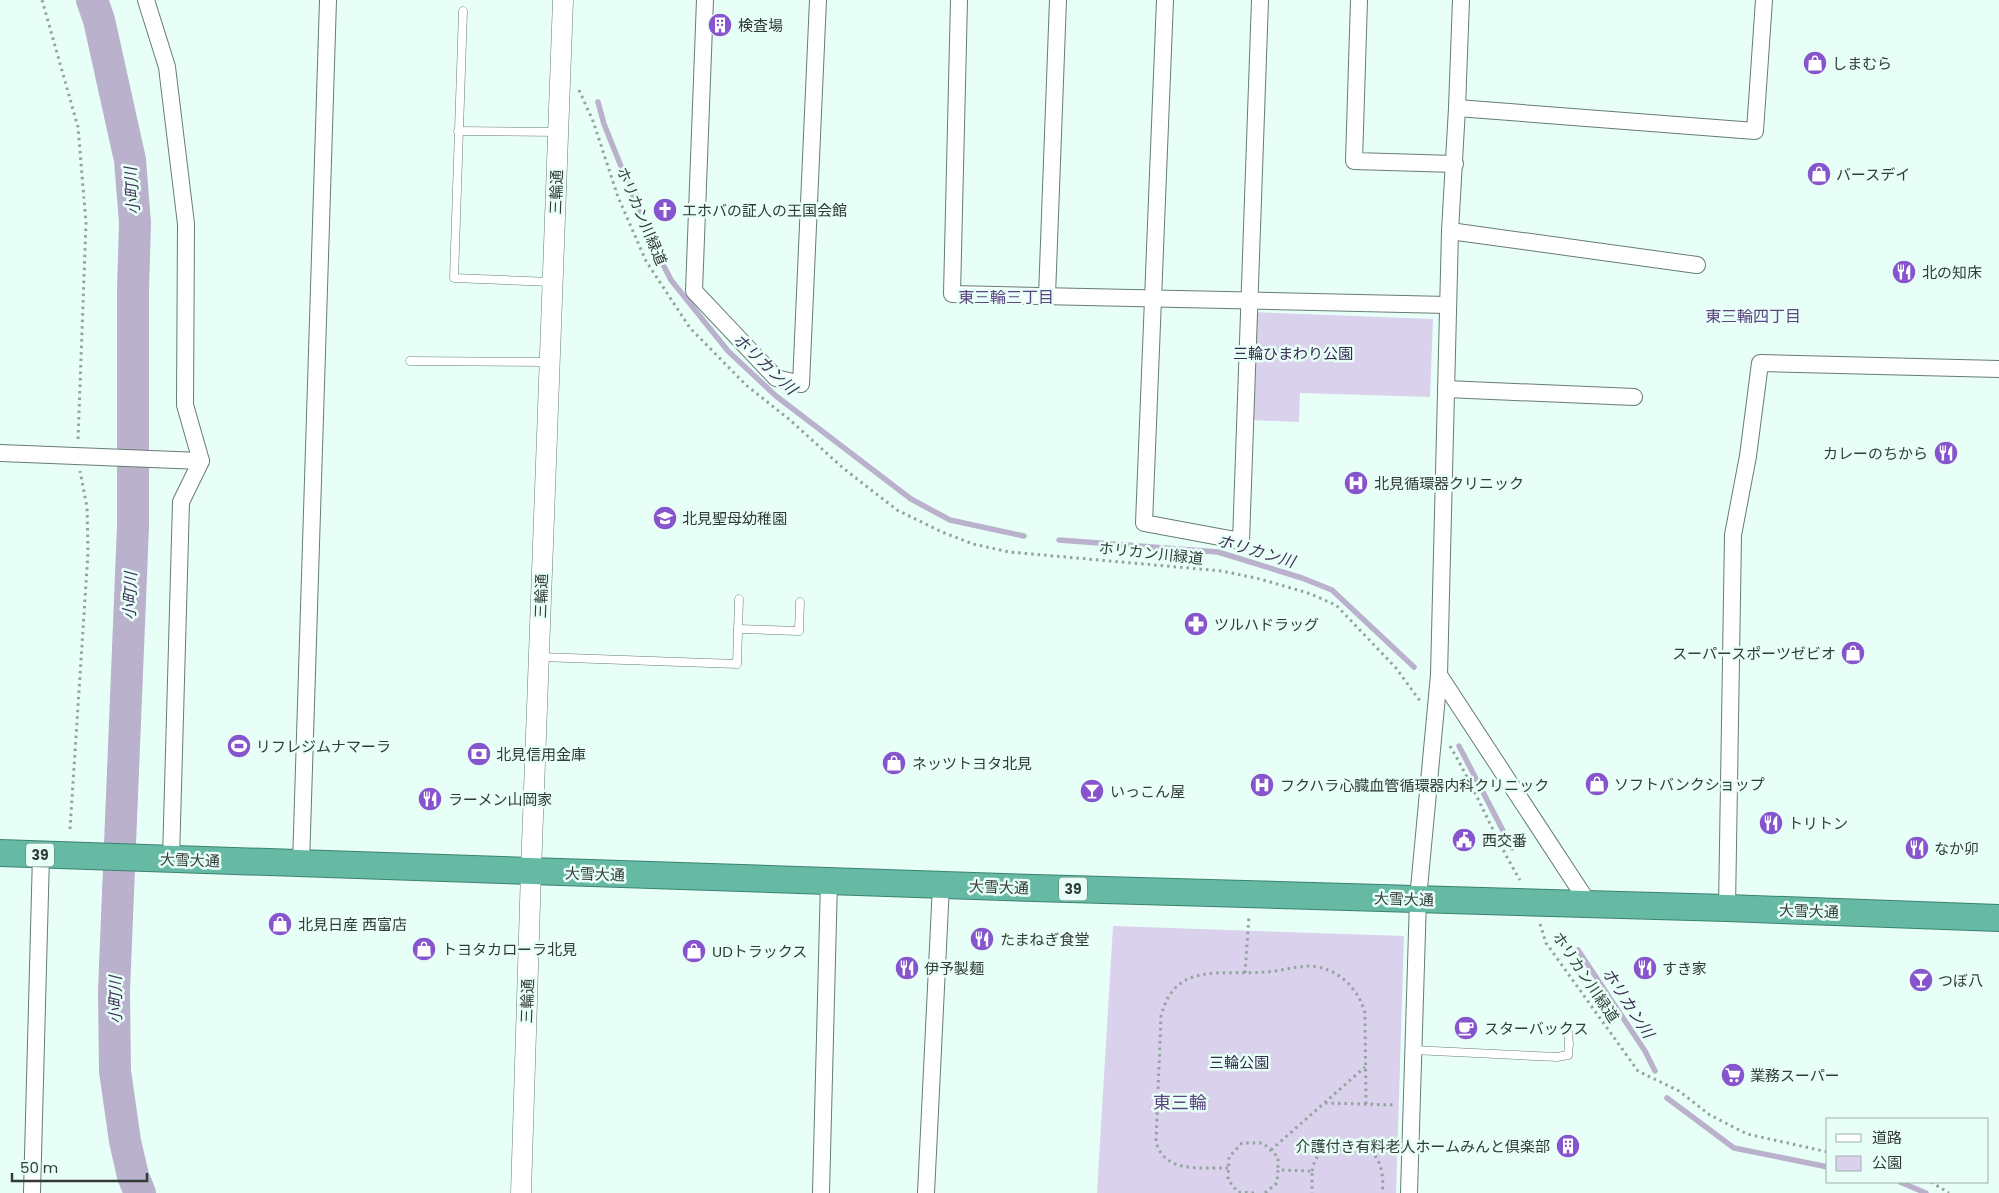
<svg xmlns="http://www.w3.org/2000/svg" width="1999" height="1193" font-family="Poppins,'Noto Sans JP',sans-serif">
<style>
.green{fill:#dad1ed}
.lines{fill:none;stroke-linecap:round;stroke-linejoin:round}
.stream{stroke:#bab1cd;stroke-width:5.5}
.river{stroke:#bab1cd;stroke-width:32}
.service-casing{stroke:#677c75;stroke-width:9}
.minor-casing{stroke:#677c75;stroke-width:18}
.tertiary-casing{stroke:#677c75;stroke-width:21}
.trunk-casing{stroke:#3b8270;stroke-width:28}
.path{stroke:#93a49e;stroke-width:3;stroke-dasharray:2.5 4;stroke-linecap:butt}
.service{stroke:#fff;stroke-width:8}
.minor{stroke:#fff;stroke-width:16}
.tertiary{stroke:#fff;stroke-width:20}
.trunk{stroke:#66baa4;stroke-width:26}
.labels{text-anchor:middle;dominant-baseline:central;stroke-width:5;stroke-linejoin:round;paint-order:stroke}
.shield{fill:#e8fff7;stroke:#697671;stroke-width:1}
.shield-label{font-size:14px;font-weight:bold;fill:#323b38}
.poi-label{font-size:15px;fill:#323b38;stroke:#e8fff7;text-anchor:start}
.street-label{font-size:15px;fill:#323b38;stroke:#e8fff7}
.park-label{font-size:15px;fill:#382951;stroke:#e8fff7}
.water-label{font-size:16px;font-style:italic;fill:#3e2e57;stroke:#e8fff7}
.neighbourhood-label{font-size:16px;fill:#5d4583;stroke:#e8fff7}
.quarter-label{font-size:18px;fill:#5d4583;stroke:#e8fff7}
</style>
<rect width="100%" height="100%" fill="#e8fff7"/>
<!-- green -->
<g class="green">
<path d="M1254 312 1433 319 1430 397 1300 393 1299 422 1251 420Z"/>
<path d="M1113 926 1404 936 1396 1193H1097Z"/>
</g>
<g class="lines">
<!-- stream -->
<g class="stream">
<path d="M598 102 604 124 651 241 671 280 728 351 776 396 911 499 950 520 1024 536"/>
<path d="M1059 540 1218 552 1302 578 1332 590 1414 667"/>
<path d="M1459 746 1512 848"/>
<path d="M1578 950 1645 1051 1655 1071"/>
<path d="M1667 1098 1734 1148 1828 1167"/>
<path d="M1900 1182 1926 1193"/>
</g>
<!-- river -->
<path class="river" d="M92 0 99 20 130 160 135 223 133 290V526L114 991 115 1071 125 1141 133 1176 140 1193"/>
<!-- service casing -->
<g class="service-casing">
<g id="service">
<path d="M463 11 454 278 551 282"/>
<path d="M458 131 557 132"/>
<path d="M410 361 548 362"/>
<path d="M738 629 799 631 800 602"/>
<path d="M540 657 737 664 739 599"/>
<path d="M1413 1050 1557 1057 1568 1055 1569 1044 1568 1032"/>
</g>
</g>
<!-- minor casing -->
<g class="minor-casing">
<g id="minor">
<path d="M146 0 167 67 186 224 185 405 201 461 181 502 171 859"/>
<path d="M705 0 694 291 776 378 801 384 818 0"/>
<path d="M959 0 952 294 1448 305"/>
<path d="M1165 0 1144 523 1241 541 1260 0"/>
<path d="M1359 0 1354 161 1455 164"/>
<path d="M1457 108 1755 131 1764 0"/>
<path d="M1450 231 1697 265"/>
<path d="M1047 296 1058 0"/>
<path d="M1446 389 1634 397"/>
<path d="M0 453 201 461"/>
<path d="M1439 675 1589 904"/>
<path d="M301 864 328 0"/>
<path d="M1727 908 1733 535 1748 456 1760 363 1999 369"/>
<path d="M32 1193 41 855"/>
<path d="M821 1193 829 881"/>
<path d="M926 1193 941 885"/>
<path d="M1409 1193 1418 899 1439 675 1450 231 1457 108 1461 0"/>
</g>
</g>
<!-- tertiary casing -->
<g class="tertiary-casing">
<path id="tertiary" d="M521 1193 531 871 563 0"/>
</g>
<!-- trunk casing -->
<g class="trunk-casing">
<path id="trunk" d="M0 853 1034 888 1727 908 1999 918"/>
</g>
<!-- path -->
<g class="path">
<path d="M42 0 78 127 86 223 78 440"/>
<path d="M579 90 593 121 618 197 646 261 690 328 746 385 790 420 843 468 897 510 942 532 973 544 1009 552 1222 571 1260 579 1308 593 1336 605 1396 668 1420 701"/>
<path d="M1450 746C1476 790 1494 837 1520 880"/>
<path d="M70 829 88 553 87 507 80 471"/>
<path d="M1540 924 1546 943 1638 1071 1679 1091 1710 1115 1747 1134 1828 1152"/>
<path d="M1245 973 1249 916"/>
<path d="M1325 1103 1396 1105"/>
<path d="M1271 1150 1365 1067"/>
<path d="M1228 1168C1201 1167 1165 1174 1156 1142L1161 1016C1175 960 1223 976 1266 972 1280 971 1293 967 1307 966 1336 966 1358 987 1365 1013L1366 1105"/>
<path d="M1312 1171 1315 1160 1321 1152C1333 1152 1345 1149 1357 1148 1380 1146 1385 1176 1382 1193"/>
<path d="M1931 1182 1949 1193"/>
<path d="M1254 1193 1238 1192 1228 1180 1229 1157 1242 1143H1263L1278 1157V1170"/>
<path d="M1265 1193 1277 1183 1278 1170 1312 1171V1193"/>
</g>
<!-- service -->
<use href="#service" class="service"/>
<!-- minor -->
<use href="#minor" class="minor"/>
<!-- tertiary -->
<use href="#tertiary" class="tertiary"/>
<!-- trunk -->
<use href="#trunk" class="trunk"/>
</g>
<!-- icons -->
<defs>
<g id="building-disc" transform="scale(1.25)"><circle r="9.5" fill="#8654cc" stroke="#e8fff7"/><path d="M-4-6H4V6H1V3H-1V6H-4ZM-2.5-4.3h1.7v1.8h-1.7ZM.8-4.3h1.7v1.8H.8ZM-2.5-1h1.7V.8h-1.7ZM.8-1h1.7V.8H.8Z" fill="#fff"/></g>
<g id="shop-disc" transform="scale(1.25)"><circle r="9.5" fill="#8654cc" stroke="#e8fff7"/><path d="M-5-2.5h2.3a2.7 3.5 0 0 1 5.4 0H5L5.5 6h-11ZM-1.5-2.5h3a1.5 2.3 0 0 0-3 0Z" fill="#fff"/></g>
<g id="church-disc" transform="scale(1.25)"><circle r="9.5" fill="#8654cc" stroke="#e8fff7"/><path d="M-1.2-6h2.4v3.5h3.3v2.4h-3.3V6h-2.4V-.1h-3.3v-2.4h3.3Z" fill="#fff"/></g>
<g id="restaurant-disc" transform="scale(1.25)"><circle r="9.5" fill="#8654cc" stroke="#e8fff7"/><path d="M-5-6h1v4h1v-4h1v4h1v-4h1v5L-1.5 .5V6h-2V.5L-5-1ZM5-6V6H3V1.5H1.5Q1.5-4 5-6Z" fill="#fff"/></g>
<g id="hospital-disc" transform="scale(1.25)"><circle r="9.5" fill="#8654cc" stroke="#e8fff7"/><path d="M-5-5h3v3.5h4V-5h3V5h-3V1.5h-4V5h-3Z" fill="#fff"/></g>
<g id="school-disc" transform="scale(1.25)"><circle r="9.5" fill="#8654cc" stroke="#e8fff7"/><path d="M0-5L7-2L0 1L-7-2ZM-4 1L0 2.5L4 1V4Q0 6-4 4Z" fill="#fff"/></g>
<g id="pharmacy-disc" transform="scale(1.25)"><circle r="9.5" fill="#8654cc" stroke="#e8fff7"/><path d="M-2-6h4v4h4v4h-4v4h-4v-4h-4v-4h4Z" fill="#fff"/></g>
<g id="stadium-disc" transform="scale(1.25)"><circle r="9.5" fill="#8654cc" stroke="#e8fff7"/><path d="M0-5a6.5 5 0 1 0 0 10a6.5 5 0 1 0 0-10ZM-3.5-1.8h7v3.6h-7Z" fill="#fff"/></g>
<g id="bank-disc" transform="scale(1.25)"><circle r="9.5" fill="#8654cc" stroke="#e8fff7"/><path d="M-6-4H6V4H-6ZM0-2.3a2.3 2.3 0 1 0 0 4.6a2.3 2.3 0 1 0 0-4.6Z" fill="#fff"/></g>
<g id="bar-disc" transform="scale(1.25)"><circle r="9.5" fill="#8654cc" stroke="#e8fff7"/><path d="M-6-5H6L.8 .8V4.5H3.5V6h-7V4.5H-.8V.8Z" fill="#fff"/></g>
<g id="civic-disc" transform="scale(1.25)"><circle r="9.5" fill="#8654cc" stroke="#e8fff7"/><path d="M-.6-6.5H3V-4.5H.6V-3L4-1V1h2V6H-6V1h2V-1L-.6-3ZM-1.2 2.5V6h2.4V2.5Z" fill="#fff"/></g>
<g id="cafe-disc" transform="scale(1.25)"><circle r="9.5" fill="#8654cc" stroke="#e8fff7"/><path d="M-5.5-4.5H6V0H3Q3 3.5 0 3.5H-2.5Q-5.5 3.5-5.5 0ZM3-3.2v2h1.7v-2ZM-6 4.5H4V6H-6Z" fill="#fff"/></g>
<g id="supermarket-disc" transform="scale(1.25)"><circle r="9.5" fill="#8654cc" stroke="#e8fff7"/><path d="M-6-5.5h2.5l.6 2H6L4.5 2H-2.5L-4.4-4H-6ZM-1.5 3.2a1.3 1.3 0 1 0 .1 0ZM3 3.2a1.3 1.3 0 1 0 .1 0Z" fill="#fff"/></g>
</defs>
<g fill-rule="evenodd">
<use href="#building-disc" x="720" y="25"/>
<use href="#shop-disc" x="1815" y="63"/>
<use href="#shop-disc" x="1819" y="174"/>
<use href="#church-disc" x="665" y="210"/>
<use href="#restaurant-disc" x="1904" y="272"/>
<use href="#restaurant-disc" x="1946" y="453"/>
<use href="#hospital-disc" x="1356" y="483"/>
<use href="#school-disc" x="665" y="518"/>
<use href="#pharmacy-disc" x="1196" y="624"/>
<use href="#shop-disc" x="1853" y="653"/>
<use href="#stadium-disc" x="239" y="746"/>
<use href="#bank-disc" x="479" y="754"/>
<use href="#shop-disc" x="894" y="763"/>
<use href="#shop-disc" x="1597" y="784"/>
<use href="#hospital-disc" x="1262" y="785"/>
<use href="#bar-disc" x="1092" y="791"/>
<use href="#restaurant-disc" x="430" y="799"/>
<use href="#restaurant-disc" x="1771" y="823"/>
<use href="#civic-disc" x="1464" y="840"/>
<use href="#restaurant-disc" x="1917" y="848"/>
<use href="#shop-disc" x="280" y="924"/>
<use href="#restaurant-disc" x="982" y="939"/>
<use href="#shop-disc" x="424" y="949"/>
<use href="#shop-disc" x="694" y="951"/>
<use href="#restaurant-disc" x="907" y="968"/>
<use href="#restaurant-disc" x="1645" y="968"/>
<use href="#bar-disc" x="1921" y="980"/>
<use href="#cafe-disc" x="1466" y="1028"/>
<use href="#supermarket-disc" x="1733" y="1075"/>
<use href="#building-disc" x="1568" y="1146"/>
</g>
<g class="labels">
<!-- shield labels -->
<g class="shield">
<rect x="26" y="843.5" width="28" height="23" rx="4"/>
<rect x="1059" y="877.5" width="28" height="23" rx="4"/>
</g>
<g class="shield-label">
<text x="40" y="855">39</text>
<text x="1073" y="889">39</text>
</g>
<!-- poi labels -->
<g class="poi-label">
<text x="738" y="25">検査場</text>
<text x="1832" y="63">しまむら</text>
<text x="1836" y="174">バースデイ</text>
<text x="682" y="210">エホバの証人の王国会館</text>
<text x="1922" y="272">北の知床</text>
<text x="1928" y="453" text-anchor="end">カレーのちから</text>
<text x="1374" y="483">北見循環器クリニック</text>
<text x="682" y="518">北見聖母幼稚園</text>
<text x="1214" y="624">ツルハドラッグ</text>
<text x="1836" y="653" text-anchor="end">スーパースポーツゼビオ</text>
<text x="256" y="746">リフレジムナマーラ</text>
<text x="496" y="754">北見信用金庫</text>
<text x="912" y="763">ネッツトヨタ北見</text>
<text x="1614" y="784">ソフトバンクショップ</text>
<text x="1280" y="785">フクハラ心臓血管循環器内科クリニック</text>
<text x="1110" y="791">いっこん屋</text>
<text x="448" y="799">ラーメン山岡家</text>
<text x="1788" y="823">トリトン</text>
<text x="1482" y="840">西交番</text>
<text x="1934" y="848">なか卯</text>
<text x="298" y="924">北見日産 西富店</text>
<text x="1000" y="939">たまねぎ食堂</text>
<text x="442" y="949">トヨタカローラ北見</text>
<text x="712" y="951">UDトラックス</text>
<text x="924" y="968">伊予製麺</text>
<text x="1662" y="968">すき家</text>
<text x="1938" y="980">つぼ八</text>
<text x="1484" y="1028">スターバックス</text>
<text x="1750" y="1075">業務スーパー</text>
<text x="1550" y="1146" text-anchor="end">介護付き有料老人ホームみんと倶楽部</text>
</g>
<!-- street labels -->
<g class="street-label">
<text transform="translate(556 192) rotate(-88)">三輪通</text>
<text transform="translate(642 216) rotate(67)">ホリカン川緑道</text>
<text transform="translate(1151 553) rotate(6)">ホリカン川緑道</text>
<text transform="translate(541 596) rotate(-88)">三輪通</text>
<text transform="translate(190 860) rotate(2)">大雪大通</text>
<text transform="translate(595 874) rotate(2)">大雪大通</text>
<text transform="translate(999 887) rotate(2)">大雪大通</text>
<text transform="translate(1404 899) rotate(2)">大雪大通</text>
<text transform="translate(1809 911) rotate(2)">大雪大通</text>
<text transform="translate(1586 977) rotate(56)">ホリカン川緑道</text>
<text transform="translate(527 1001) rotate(-88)">三輪通</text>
</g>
<!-- park labels -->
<g class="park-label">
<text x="1293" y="353">三輪ひまわり公園</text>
<text x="1239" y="1062">三輪公園</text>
</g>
<!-- water labels -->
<g class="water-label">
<text transform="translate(132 191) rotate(-94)">小町川</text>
<text transform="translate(765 364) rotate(43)">ホリカン川</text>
<text transform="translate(1256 551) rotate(16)">ホリカン川</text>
<text transform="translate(130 596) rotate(-88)">小町川</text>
<text transform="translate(115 1000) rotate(-90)">小町川</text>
<text transform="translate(1628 1003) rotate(57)">ホリカン川</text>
</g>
<!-- neighbourhood labels -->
<g class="neighbourhood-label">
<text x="1006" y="297">東三輪三丁目</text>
<text x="1753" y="316">東三輪四丁目</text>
</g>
<!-- quarter labels -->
<g class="quarter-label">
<text x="1180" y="1102">東三輪</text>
</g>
</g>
<!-- legend -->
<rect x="1826" y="1118" width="162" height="65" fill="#e8fff7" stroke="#9fb1ab"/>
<rect x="1836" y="1134" width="25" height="8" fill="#ffffff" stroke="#9fb1ab"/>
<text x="1872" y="1143" font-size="15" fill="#323b38">道路</text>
<rect x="1836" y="1156" width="25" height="15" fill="#dad1ed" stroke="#9fb1ab"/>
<text x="1872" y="1168" font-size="15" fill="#323b38">公園</text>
<!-- scale -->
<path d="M12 1173v8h135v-8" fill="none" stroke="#323b38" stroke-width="2.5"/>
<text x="20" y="1173" font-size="15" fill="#323b38" stroke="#e8fff7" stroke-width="4" paint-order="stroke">50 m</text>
</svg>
